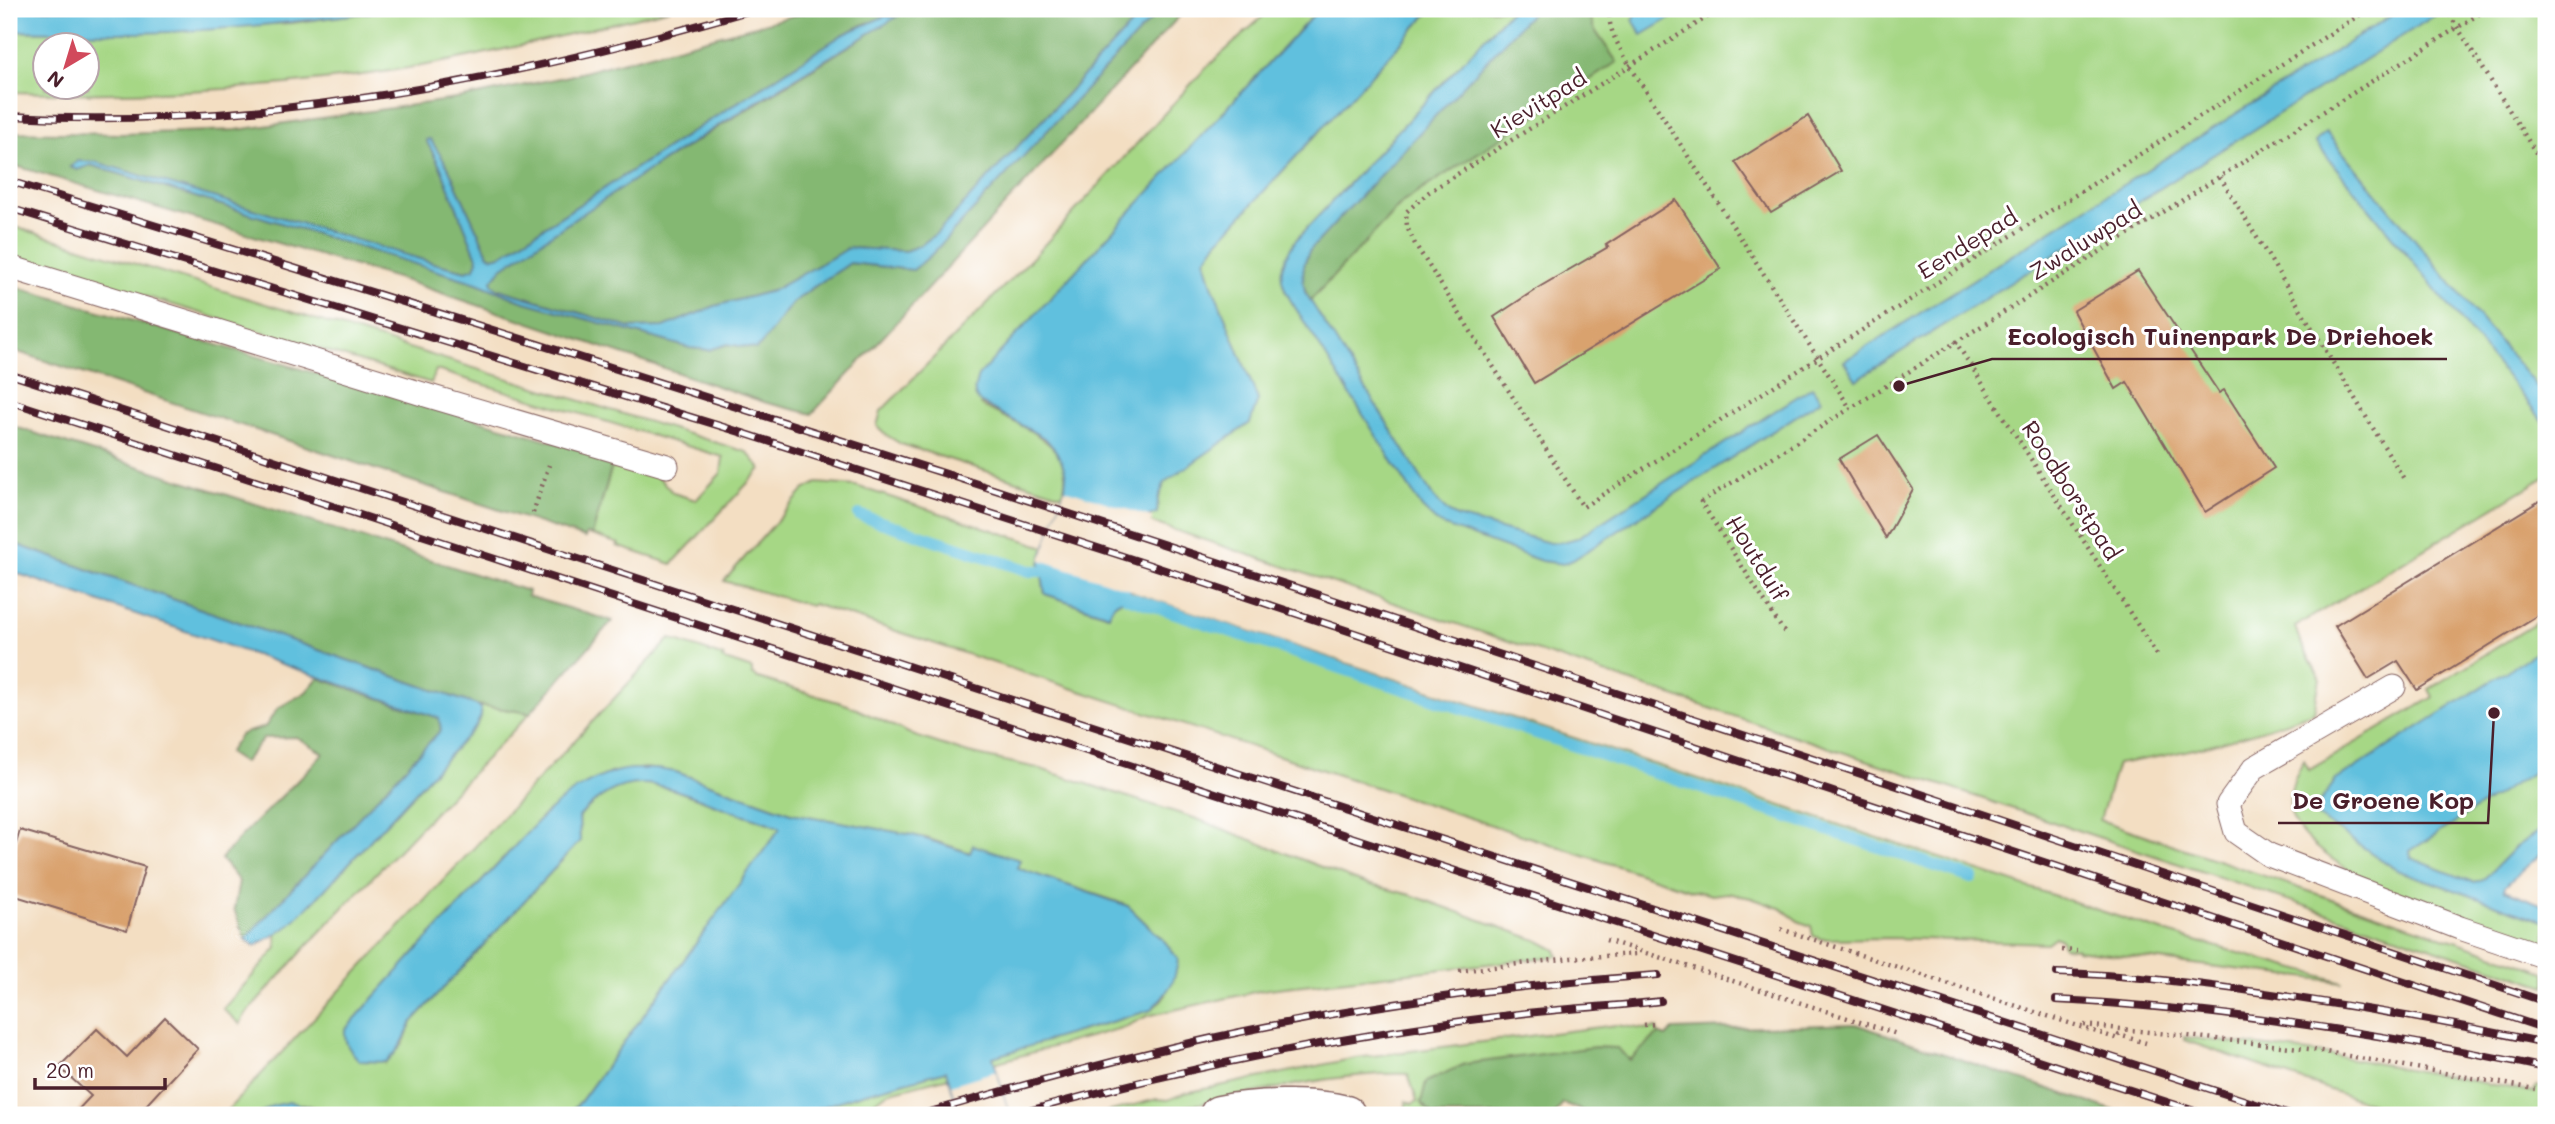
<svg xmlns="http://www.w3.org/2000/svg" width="2555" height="1124" font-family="Mali,sans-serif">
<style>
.green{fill:#a6d785;stroke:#787b58;stroke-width:2;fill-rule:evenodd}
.forest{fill:#84b872;stroke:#676c4e;stroke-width:2}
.water{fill:#60c0de;stroke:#557084;stroke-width:2}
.pier{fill:#f3dec2}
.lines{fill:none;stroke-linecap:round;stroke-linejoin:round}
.stream{stroke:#60c0de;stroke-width:12}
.building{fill:#d9a26e}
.lane-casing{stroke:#856260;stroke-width:25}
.street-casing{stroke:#856260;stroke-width:41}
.path{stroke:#856260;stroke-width:4.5;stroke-dasharray:2 5;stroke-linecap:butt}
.lane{stroke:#fff;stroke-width:23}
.street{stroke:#fff;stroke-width:38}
.rail-casing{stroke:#4a1f2b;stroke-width:8}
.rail{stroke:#fff;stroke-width:5;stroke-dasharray:16;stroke-linecap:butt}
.labels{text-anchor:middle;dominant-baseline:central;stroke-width:6;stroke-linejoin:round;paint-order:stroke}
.street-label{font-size:23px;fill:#4a1f2b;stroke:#fff}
.leader{fill:none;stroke:#4a1f2b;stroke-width:2.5}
.callout-dot{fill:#4a1f2b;stroke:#fff;stroke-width:2.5}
.callout-label{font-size:24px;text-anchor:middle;font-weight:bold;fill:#4a1f2b;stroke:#fff;stroke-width:6;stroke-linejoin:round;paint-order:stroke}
</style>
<rect width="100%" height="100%" fill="#fff"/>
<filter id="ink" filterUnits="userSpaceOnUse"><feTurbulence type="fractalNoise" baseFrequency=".0143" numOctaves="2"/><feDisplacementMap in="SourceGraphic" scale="14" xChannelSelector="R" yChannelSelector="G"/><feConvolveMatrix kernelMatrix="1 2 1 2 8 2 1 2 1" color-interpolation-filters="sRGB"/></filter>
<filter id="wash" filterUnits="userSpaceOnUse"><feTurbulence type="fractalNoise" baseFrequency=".00686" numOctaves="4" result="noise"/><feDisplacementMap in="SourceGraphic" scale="28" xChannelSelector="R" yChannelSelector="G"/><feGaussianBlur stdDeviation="1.57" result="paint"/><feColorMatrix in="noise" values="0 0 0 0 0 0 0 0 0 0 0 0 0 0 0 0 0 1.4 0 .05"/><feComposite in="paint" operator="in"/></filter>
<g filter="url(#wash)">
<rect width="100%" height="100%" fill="#f3dec2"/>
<!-- green -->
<g class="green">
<path d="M393 9H670C590 29 509 50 427 65 289 89 149 97 9 92V31L87 33 292 23ZM46 46H88V88H46Z"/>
<path d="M1271 9H1319L1029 322 981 405C1015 425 1081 443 1062 495L901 444 883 433 877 426 881 411 1034 256 1205 69Z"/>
<path d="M1432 9H1512L1295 241 1285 291 1310 300 1403 202 1616 62 1594 29 1589 13 1594 9H2546V410L2541 419 2546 425V476L2295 627 2300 641 2320 678 2314 712C2249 736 2186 754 2117 764L2100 820 2546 972V986L1147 521 1149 516 1157 513 1158 499 1165 482 1258 400 1211 282 1205 260 1217 242Z"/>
<path d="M9 225 747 452 761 469 672 564 617 546 619 544 592 535 614 459 652 470 673 493 696 500 721 473 723 457 436 370 431 383 9 255Z"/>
<path d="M817 483 856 486 1045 547 1040 563 1045 594 1108 615 1115 602 1130 593V590L1136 594 2171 934 2343 982 2077 950V948L2063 947 2061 940 2055 937 2047 943 1889 938 1822 939 1813 936 1811 926 1798 921 1782 909 1751 898 1727 893 1712 895 1691 890 813 604 811 606 724 581 804 490Z"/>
<path d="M2546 617V840L2485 894 2456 890 2546 922V946L2382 891C2364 882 2349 870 2332 859 2291 829 2276 808 2304 760L2309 770 2433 697 2429 689Z"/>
<path d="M670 639 724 657 722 659 752 669V674L758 678 848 705 915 736 968 753 1037 768 1197 819 1363 883 1411 895 1539 941 1556 950 1558 956 1268 989 1147 1016 1125 1027 994 1063 992 1057 1151 1010 1166 995V943L1128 906 1115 901 926 838 791 813 676 772 645 768 610 773 576 790 545 814 410 958 386 1062 404 1042 411 1023 580 841 579 817C623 766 659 784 713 804 736 812 758 819 781 828L581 1101 568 1115H340L304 1104 272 1106 258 1115H223Z"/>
<path d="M476 705 530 713 316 936 245 1015 240 1024 223 1009 277 948 276 935 316 899 476 726 481 716V708Z"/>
<path d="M1616 1025 1644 1029 1657 1028 1658 1034 1630 1061 1421 1103 1433 1115H1406V1101L1412 1104 1417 1101 1408 1074C1302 1071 1201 1115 1096 1115L1157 1099 1168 1100 1185 1093 1356 1058Z"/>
<path d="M2184 1037 2325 1054 2534 1092 2536 1086 2546 1088V1115H2403L2184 1040Z"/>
<path d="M946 1071 949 1077 887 1093 876 1101 837 1115H798L858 1095Z"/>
</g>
<!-- forest -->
<g class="forest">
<path d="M818 9H1146L937 233 921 245 905 251 849 248 772 291 715 306 664 327 630 328 499 289 492 284V280L502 268 604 198 896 17 867 23 842 35 501 255 493 257 488 254 448 167 426 140 441 168 478 260 475 268 467 271 433 263 89 161 71 167 77 170 90 165 477 283 522 301 690 348 709 350 728 344 756 349C773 334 778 317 794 302 811 287 832 276 850 263L913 270 931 255 1161 9H1186L812 414 767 403 403 280 9 164V132L121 134 236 130 463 98 569 76Z"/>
<path d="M1535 9H1594L1589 13 1594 29 1617 62 1403 202 1310 301C1300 284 1301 267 1310 250Z"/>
<path d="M9 285 614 459 592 535 586 534 585 538 9 349Z"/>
<path d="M9 425 528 591 527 596 612 621 530 713 476 705 9 542Z"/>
<path d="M318 678 439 718 441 730 245 939 234 909 239 881 221 859C252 821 291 791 323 753L296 737 264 738 243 763 228 753 241 734 265 727 278 708 306 692Z"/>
<path d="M1855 1024 2127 1115H1593L1563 1103 1555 1115H1433L1421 1103 1426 1082 1465 1064 1595 1047 1617 1048 1630 1060 1658 1034 1666 1037 1673 1030Z"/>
</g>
<!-- water -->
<g class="water">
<path d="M9 9H393C324 19 255 27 185 31 127 35 68 32 9 31Z"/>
<path d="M1146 9H1161L931 255 913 270 850 263C832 276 810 287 794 302 779 316 772 335 756 349L728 344 709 350 690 348 522 301 477 283 91 165 77 170 70 167 78 161 96 162 433 263 466 271 475 268 478 260 441 168 426 140 430 139 448 167 488 254 493 257 501 255 842 35 885 16 897 17C762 96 631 180 502 268L492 280V284L498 289 630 328 664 327 715 306 772 291 849 248 905 251 921 245 937 233Z"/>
<path d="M1319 9H1432L1217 242 1205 260 1211 282 1258 400 1250 423 1165 482 1158 499 1157 513 1149 516 1130 593C1123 604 1115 597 1109 615L1045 594 1040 563 1065 489 1066 475 1062 463 1056 451 1046 439 978 401C972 393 975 386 978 376Z"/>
<path d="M1512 9H1535L1310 250C1302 264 1302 276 1305 292L1434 498 1449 513 1457 517 1550 543 1562 542 1577 538 1812 387 1821 400 1573 560 1563 564 1541 561 1439 524 1422 508 1291 301C1275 275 1281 264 1295 241Z"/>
<path d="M1641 9H1686L1642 35 1633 20 1636 12Z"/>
<path d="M2402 9H2445L1856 380 1844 361Z"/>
<path d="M2326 132 2546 398V425L2315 142Z"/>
<path d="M9 542 476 705 481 708V716L476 726 316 899 286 928 255 946 245 939 441 730 439 718 16 573 9 577Z"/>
<path d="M2546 646V764L2410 851 2411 858 2475 883 2483 880 2514 848 2546 826V849L2505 886 2504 890 2546 906V922L2397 870 2318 817 2319 803 2336 780Z"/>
<path d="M631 769H658L676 772 791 813 913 835 970 853 973 845 1020 860 1017 868 1128 906 1166 943 1178 959C1175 986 1168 990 1151 1010L993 1057 1009 1115H960L946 1071 858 1095 798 1115H568L581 1101 780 828C762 819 742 815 724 808 667 787 626 763 579 817L580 841 411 1023C405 1039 399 1051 386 1062L360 1061C350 1051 344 1044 345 1030 392 977 440 925 489 874 517 845 543 811 577 789 594 779 612 771 631 769Z"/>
<path d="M290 1102 340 1115H258L272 1106Z"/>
</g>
<!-- pier -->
<g class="pier">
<path d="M1065 489 1154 518 1152 519 1134 591 1041 560Z"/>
<path d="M996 1071 1009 1115H960L951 1085Z"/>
</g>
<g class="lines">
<!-- stream -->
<g class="stream">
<path d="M859 515 1030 571H1042"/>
<path d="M1127 597 1972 878"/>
</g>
</g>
<g id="blocks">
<!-- building -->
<g class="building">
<path d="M1808 116 1841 171 1771 213 1735 162Z"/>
<path d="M1676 200 1721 269 1534 383 1494 317 1541 286 1608 247 1606 245Z"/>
<path d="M2138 271 2219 393 2224 390 2274 468 2205 512 2127 382 2116 389 2073 311Z"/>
<path d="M1878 435 1913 489 1886 538 1839 459Z"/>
<path d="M2546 497V610L2417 690 2398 661 2368 679 2335 626Z"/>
<path d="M20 830 145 867 127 930 9 894V868Z"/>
<path d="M165 1017 198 1049 137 1115H73L91 1096 59 1067 97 1029 127 1057Z"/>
</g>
</g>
</g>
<g filter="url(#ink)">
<use href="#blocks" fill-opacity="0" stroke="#856260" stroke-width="2"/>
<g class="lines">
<!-- lane casing -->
<g class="lane-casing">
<g id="lane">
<path d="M9 267 429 396 667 466"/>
<path d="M2394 687 2254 768 2228 804 2236 832 2269 855 2460 928 2546 957"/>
</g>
</g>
<!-- street casing -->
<g class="street-casing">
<path id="street" d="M1219 1115C1253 1108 1313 1106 1346 1115"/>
</g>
<!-- path -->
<g class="path">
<path d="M1610 9C1606 29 1621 49 1630 66L1850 408"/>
<path d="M1720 9 1429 192 1406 212 1407 227 1415 244 1583 507 2369 9"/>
<path d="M2446 9 2546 169"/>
<path d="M2220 177 2404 479"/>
<path d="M1955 341 2159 658"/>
<path d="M533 513 549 465"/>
<path d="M1784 632 1701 502 2487 9"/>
<path d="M1781 929 2118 1039 2119 1035 2146 1043"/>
<path d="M1606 940 1897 1034"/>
<path d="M2062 950 2077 951"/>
<path d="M1459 971 1571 958 1637 954"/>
<path d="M1644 1025 1657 1024"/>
<path d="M2084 1025 2309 1049 2535 1089"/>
</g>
<!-- lane -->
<use href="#lane" class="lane"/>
<!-- street -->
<use href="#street" class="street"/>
<!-- rail casing -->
<g class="rail-casing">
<g id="rail">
<path d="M9 116C262 130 513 80 755 9"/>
<path d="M9 181C860 438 1703 721 2546 1002"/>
<path d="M9 208 743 433 1144 563 2546 1029"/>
<path d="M9 374 2290 1115"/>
<path d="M9 401 2207 1115"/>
<path d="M2057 973C2124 974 2192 983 2258 992 2355 1006 2451 1023 2546 1043"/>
<path d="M2056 1000C2220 1008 2385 1034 2546 1068"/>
<path d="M920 1115C1018 1086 1117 1059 1217 1037 1363 1005 1510 985 1658 975"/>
<path d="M1013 1115C1178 1069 1348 1034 1518 1014 1565 1008 1613 1007 1661 1001"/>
</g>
</g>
<!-- rail -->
<use href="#rail" class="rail"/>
</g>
</g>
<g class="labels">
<!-- street labels -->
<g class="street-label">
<text transform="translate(1538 103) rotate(-32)">Kievitpad</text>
<text transform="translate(2085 240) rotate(-32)">Zwaluwpad</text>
<text transform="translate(1967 243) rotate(-32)">Eendepad</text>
<text transform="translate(2072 490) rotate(57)">Roodborstpad</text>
<text transform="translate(1758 558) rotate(58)">Houtduif</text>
</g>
</g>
<!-- callouts -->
<path class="leader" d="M1899 386L1992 359H2447M2494 713L2488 823H2278"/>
<g class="callout-dot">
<circle cx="1899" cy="386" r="7"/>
<circle cx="2494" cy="713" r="7"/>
</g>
<g class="callout-label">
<text x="2220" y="345">Ecologisch Tuinenpark De Driehoek</text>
<text x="2383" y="809">De Groene Kop</text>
</g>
<!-- margin -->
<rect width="2555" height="1124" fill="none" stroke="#fff" stroke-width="35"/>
<!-- north arrow -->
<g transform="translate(66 66) rotate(218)"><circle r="33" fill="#ffffff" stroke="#b7a5aa" stroke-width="2"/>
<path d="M0-5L12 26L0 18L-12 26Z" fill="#d1495b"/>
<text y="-10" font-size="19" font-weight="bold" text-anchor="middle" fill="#4a1f2b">N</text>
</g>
<!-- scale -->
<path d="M35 1078v10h130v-10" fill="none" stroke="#4a1f2b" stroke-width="3.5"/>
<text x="46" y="1078" font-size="21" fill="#4a1f2b" stroke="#ffffff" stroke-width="5" paint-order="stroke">20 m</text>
</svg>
